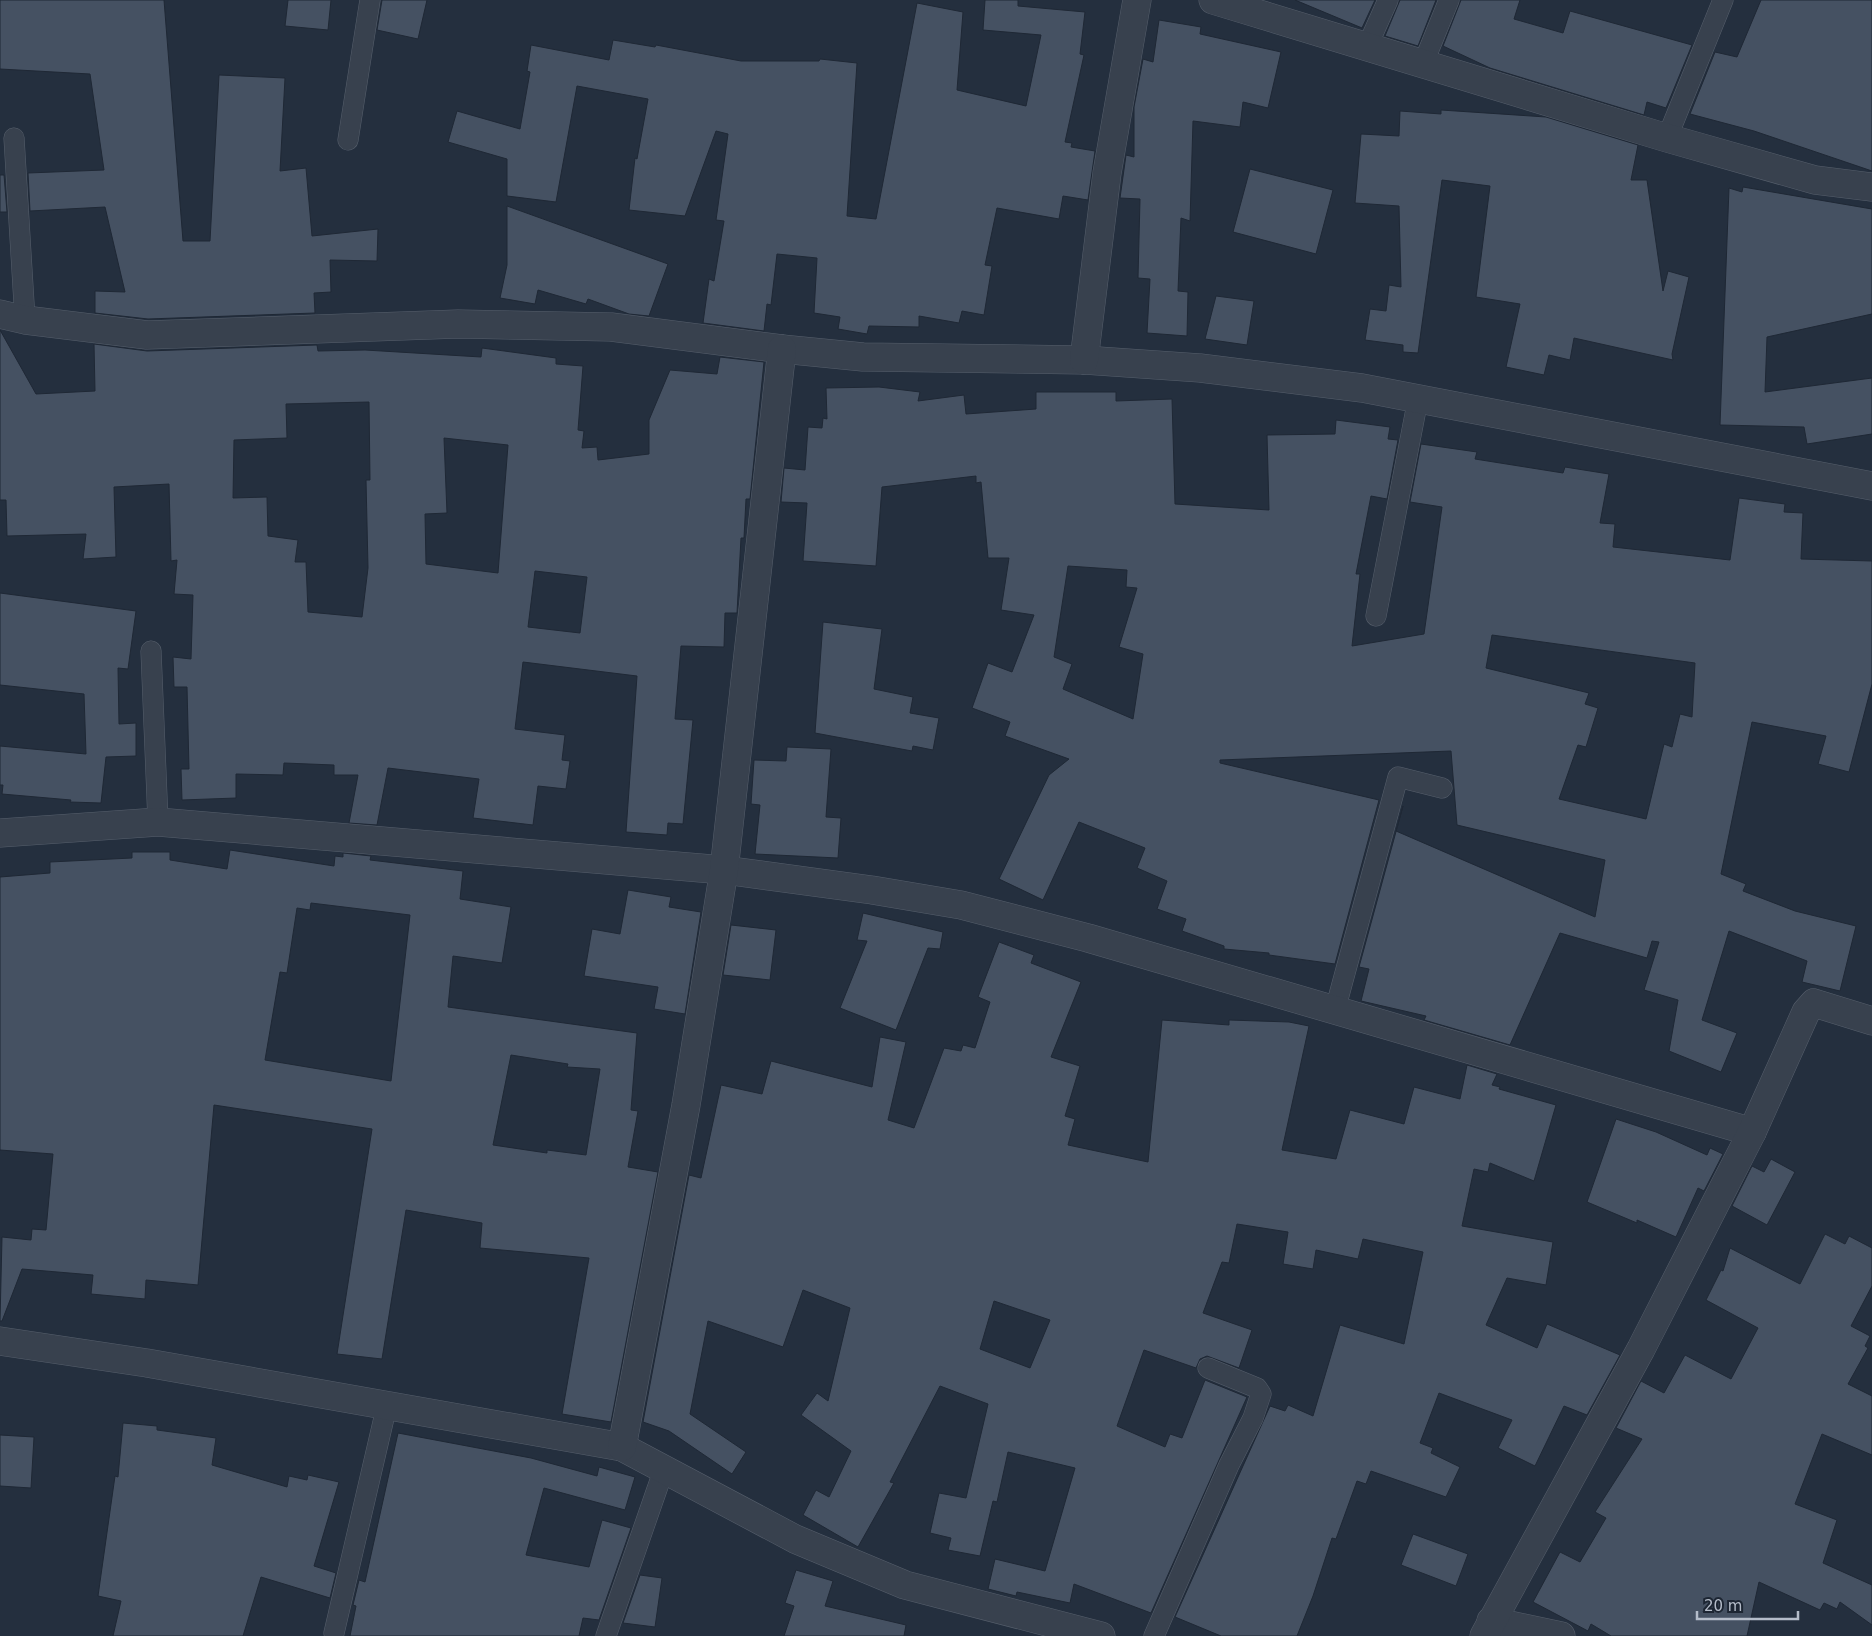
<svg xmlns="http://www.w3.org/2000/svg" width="1872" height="1636" font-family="'DejaVu Sans',sans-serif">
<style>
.building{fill:#455162;stroke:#1f2835;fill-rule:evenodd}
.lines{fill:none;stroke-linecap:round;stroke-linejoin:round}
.lane-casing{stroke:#565f6c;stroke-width:21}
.street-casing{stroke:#565f6c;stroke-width:29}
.lane{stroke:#38414e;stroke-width:20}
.street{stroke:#38414e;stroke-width:28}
</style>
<rect width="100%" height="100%" fill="#242f3e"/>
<!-- building -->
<g class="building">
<path d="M0 0H164L183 241H210L219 75 285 78 280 171 306 168 312 236 378 229 377 261 330 260 331 292 314 293 315 313 148 319 95 313V291L125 292 105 207 30 211 28 173 104 170 90 74 0 69Z"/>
<path d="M288 0H331L328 30 285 26Z"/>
<path d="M382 0H427L418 39 377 30Z"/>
<path d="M985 0H1018V6L1085 12 1080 54 1084 55 1065 142 1072 143 1071 147 1095 151 1088 200 1063 196 1059 219 997 208 985 265 992 266 984 315 962 311 959 323 919 316V327L869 326 867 334 838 329 840 317 814 313 817 258 777 254 771 305 767 304 764 331 703 323 709 279 714 281 724 221 716 220 728 134 716 131 685 216 629 210 635 158 637 159 648 99 577 86 556 202 507 196V159L448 142 457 111 520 129 530 72 527 71 531 45 609 60 613 40 655 47 656 45 741 61H819L820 59 857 63 847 216 876 219 917 3 963 12 957 90 1026 106 1041 35 983 30Z"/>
<path d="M1295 0H1375L1362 28Z"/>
<path d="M1400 0H1436L1418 46 1385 36Z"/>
<path d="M1461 0H1520L1514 19 1563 33 1570 11 1692 45 1666 108 1647 102 1644 115 1490 68 1443 46Z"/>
<path d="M1761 0H1872V171L1754 131 1690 114 1715 52 1737 57Z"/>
<path d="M1159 20 1201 27 1200 34 1281 52 1268 108 1243 102 1240 127 1193 121 1190 221 1181 218 1178 291 1188 292 1187 336 1147 333 1150 279 1138 278 1140 199 1120 198 1126 155 1134 157V107L1143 59 1153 62Z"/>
<path d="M1441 110 1546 117 1638 145 1631 180H1647L1663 291 1668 271 1689 277 1672 354 1673 360 1574 338 1570 360 1549 355 1544 375 1506 367 1520 304 1476 297 1490 186 1442 180 1418 353 1403 352V345L1365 340 1370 309 1386 311 1389 285 1401 287 1399 206 1355 203 1361 134 1399 136 1400 111 1441 114Z"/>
<path d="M1250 169 1333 190 1316 254 1233 232Z"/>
<path d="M0 175H4L7 212H0Z"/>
<path d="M1743 187 1872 209V314L1767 337 1765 392 1872 378V434L1807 444 1804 427 1720 425 1729 188 1742 192Z"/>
<path d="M507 206 668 264 649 316 629 314 588 299 586 304 538 290 535 304 500 298 507 265Z"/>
<path d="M1216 296 1254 301 1247 345 1205 339Z"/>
<path d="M0 330 36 394 95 391 94 344 147 351 317 345 318 351 365 350 481 357 482 348 556 358V364L583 366 578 430 584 431 582 448 597 447 598 460 649 454V420L670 370 717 374 720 357 764 362 750 499H746L744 538H741L737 613H725L724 647 681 646 675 719 693 720 683 824 668 823 667 835 626 832 637 676 523 662 515 729 565 735 562 760 570 761 566 789 538 786 533 825 473 818 479 779 388 768 377 825 349 823 358 775H334V765L284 763 283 775 236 774V798L182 800 181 769H189L187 687H174L173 657 191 659 193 595 174 594 177 560 171 561 169 484 114 487 116 557 83 559 86 534 7 536 6 500H0ZM369 402 370 480H366L368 568 362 617 308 612 306 562H295L298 540 268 536 267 497 233 498 234 440 287 438 286 404ZM444 438 508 445 498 573 426 564 425 514 447 513ZM535 571 587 577 580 633 528 627Z"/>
<path d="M879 387 920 392 918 401 964 395 966 414 1036 409V392H1116V401L1172 399 1175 504 1269 510 1267 435 1335 434 1336 420 1390 427 1388 439 1398 440 1387 499 1371 496 1356 574H1360L1352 646 1424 634 1442 507 1410 502 1421 444 1477 452 1475 459 1563 473 1565 467 1609 474 1600 523 1615 524 1613 547 1730 560 1739 498 1785 504 1784 512 1803 513 1801 559 1872 561V684L1849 772 1818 764 1826 736 1752 722 1721 874 1746 884 1743 891 1795 911 1856 926 1840 991 1802 982 1807 961 1729 931 1702 1020 1737 1033 1721 1072 1669 1051 1678 1000 1644 990 1659 942 1652 941 1647 958 1560 933 1510 1045 1424 1020 1426 1016 1361 1001 1369 969 1359 967 1403 806 1396 831 1595 917 1605 860 1457 825 1451 751 1220 760V763L1379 800 1335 964 1269 955V953L1224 949V946L1182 931 1186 919 1157 909 1167 881 1137 868 1145 848 1079 822 1043 900 999 879 1049 775 1069 759 1005 736 1010 722 972 708 988 663 1012 672 1034 615 1001 610 1009 558H988L981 482 976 483V476L882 487 876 566 803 561 807 503 781 502 784 468 805 470 808 427 822 428 823 418 827 419 826 388ZM1068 566 1127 570 1126 587 1137 588 1119 647 1143 654 1133 719 1063 689 1072 664 1054 657ZM1492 635 1695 663 1692 717 1680 714 1672 747 1664 744 1646 819 1559 799 1578 745 1586 747 1598 708 1585 704 1589 693 1486 668Z"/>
<path d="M0 593 136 611 128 669 118 668 119 724 136 723V756L106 757 101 803 70 802 71 800 2 794 3 785H0V746L86 754 84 694 0 685Z"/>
<path d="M823 622 882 629 874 689 913 697 910 713 939 718 933 750 913 746 912 751 815 733Z"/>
<path d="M787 747 831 749 826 817 841 818 838 858 755 854 760 805 751 804 754 760 786 761Z"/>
<path d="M230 850 334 866 335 856 343 857V853L371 856 370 860 463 871 460 899 511 907 502 963 453 956 448 1007 637 1033 631 1110 638 1111 628 1167 658 1172 611 1422 562 1414 589 1258 480 1248 482 1223 406 1210 382 1359 337 1354 372 1129 214 1105 198 1285 146 1280 145 1299 91 1294 93 1275 22 1269 2 1321H0L2 1237 31 1240 32 1229 46 1230 53 1154 0 1150V877L50 873V862L132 858V852H170V860L227 869ZM311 903 410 915 391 1081 265 1060 280 972 287 973 297 908 310 910ZM511 1055 568 1064 567 1067 600 1069 586 1155 547 1150V1153L493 1145Z"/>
<path d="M628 890 671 897 669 907 701 912 685 1014 654 1009 658 987 584 976 592 929 620 934Z"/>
<path d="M863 913 943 932 940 949 928 948 896 1030 840 1008 867 941 857 940Z"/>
<path d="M731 925 776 930 770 980 723 975Z"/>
<path d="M999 942 1034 955 1031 963 1081 982 1051 1057 1080 1066 1065 1116 1075 1119 1068 1145 1148 1162 1162 1020 1229 1025V1020L1289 1022 1309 1026 1282 1150 1336 1159 1350 1110 1404 1124 1414 1087 1460 1099 1467 1065 1497 1074 1492 1085 1500 1087 1499 1089 1556 1105 1534 1181 1490 1163 1488 1172 1474 1169 1462 1226 1553 1242 1546 1285 1507 1278 1486 1325 1537 1348 1547 1324 1620 1355 1587 1415 1564 1406 1535 1466 1498 1448 1512 1420 1439 1393 1420 1443 1433 1448 1431 1453 1460 1467 1446 1497 1371 1471 1366 1484 1357 1481 1336 1539 1332 1538 1313 1596 1297 1636H1221L1175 1617 1270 1406 1285 1411 1288 1405 1313 1416 1340 1325 1404 1344 1423 1252 1363 1239 1358 1259 1316 1250 1313 1269 1283 1264 1288 1232 1237 1224 1229 1263 1222 1262 1203 1313 1252 1330 1239 1368 1207 1356 1200 1359 1196 1368 1144 1350 1117 1426 1165 1447 1170 1434 1182 1438 1205 1380 1247 1397 1151 1613 1074 1584 1070 1603 1017 1592 1016 1596 988 1589 995 1559 1045 1571 1075 1468 1008 1452 997 1502 993 1501 980 1556 948 1550 951 1538 930 1533 939 1493 966 1498 988 1404 940 1386 890 1482 894 1483 858 1547 803 1515 816 1490 829 1497 851 1451 801 1415 817 1393 828 1401 850 1308 803 1290 783 1347 708 1321 690 1414 746 1452 732 1474 669 1431 643 1422 689 1175 701 1178 721 1085 762 1094 771 1061 872 1087 880 1037 906 1042 888 1120 914 1128 944 1048 961 1051 963 1045 975 1048 990 1002 978 997ZM994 1301 1050 1320 1030 1368 980 1349Z"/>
<path d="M1616 1119 1656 1132 1707 1155 1710 1148 1723 1154 1704 1191 1698 1188 1676 1237 1637 1220V1223L1587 1202Z"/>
<path d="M1771 1159 1795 1172 1767 1225 1732 1206 1752 1166 1764 1172Z"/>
<path d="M1825 1234 1845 1244 1849 1236 1872 1248V1286L1851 1326 1870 1336 1865 1346 1868 1348 1848 1384 1872 1396V1455L1822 1434 1795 1504 1837 1520 1823 1563 1872 1585V1625L1840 1602 1837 1609 1824 1603 1820 1610 1759 1582 1747 1636H1611L1591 1624 1588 1631 1533 1602 1560 1552 1580 1562 1606 1518 1595 1512 1642 1439 1616 1428 1641 1381 1664 1393 1685 1355 1731 1379 1758 1328 1706 1300 1721 1270 1723 1271 1730 1248 1800 1284Z"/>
<path d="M123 1423 157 1426V1430L216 1438 212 1465 287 1487 289 1476 307 1480 308 1475 339 1482 314 1566 336 1573 330 1598 261 1577 243 1636H113L121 1601 98 1596 115 1476 118 1477Z"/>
<path d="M398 1433 531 1458 597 1476 599 1467 635 1477 625 1510 544 1488 526 1555 589 1567 602 1520 631 1528 599 1620 583 1618 579 1636H350L356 1606 353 1605 359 1580 365 1582Z"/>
<path d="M0 1435 34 1437 31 1488 0 1486Z"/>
<path d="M1413 1534 1468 1554 1456 1586 1401 1565Z"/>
<path d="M796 1570 833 1581 825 1606 906 1625 904 1636H784L794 1606 785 1603Z"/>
<path d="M640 1575 662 1578 655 1627 623 1623Z"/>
</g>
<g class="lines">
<!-- lane casing -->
<g class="lane-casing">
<g id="lane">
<path d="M1367 47 1388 0"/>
<path d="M1423 64 1449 0"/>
<path d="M14 138 25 320"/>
<path d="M1667 138 1723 0"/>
<path d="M348 140 370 0"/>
<path d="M1376 616 1418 399"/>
<path d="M151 651 158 822"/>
<path d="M1335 1010 1398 777 1442 788"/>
<path d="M334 1633 387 1405"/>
<path d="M606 1636 664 1469"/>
<path d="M1154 1636 1229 1465 1253 1418 1261 1394 1257 1388 1208 1368"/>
</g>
</g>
<!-- street casing -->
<g class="street-casing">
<g id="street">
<path d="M1213 0 1667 138 1815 180 1872 187"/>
<path d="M0 314 25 320 147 335 458 324 611 327 782 349 863 357 1084 360 1200 368 1362 388 1872 486"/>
<path d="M1084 360 1107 173 1137 0"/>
<path d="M0 833 158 822 724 870 872 890 961 905 1088 938 1752 1132"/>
<path d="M0 1341 147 1363 622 1447 795 1539 905 1585 1101 1636"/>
<path d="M622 1447 686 1105 724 870 782 349"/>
<path d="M1491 1621 1561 1636"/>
<path d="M1484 1636 1641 1349 1752 1132 1806 1012 1814 1003 1872 1021"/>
</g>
</g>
<!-- lane -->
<use href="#lane" class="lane"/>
<!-- street -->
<use href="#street" class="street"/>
</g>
<!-- scale -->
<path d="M1697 1611v8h101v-8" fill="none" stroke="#b4bcc9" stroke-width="2.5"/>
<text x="1704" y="1611" font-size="15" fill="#b4bcc9" stroke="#1d2633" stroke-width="4" paint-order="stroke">20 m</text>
</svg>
